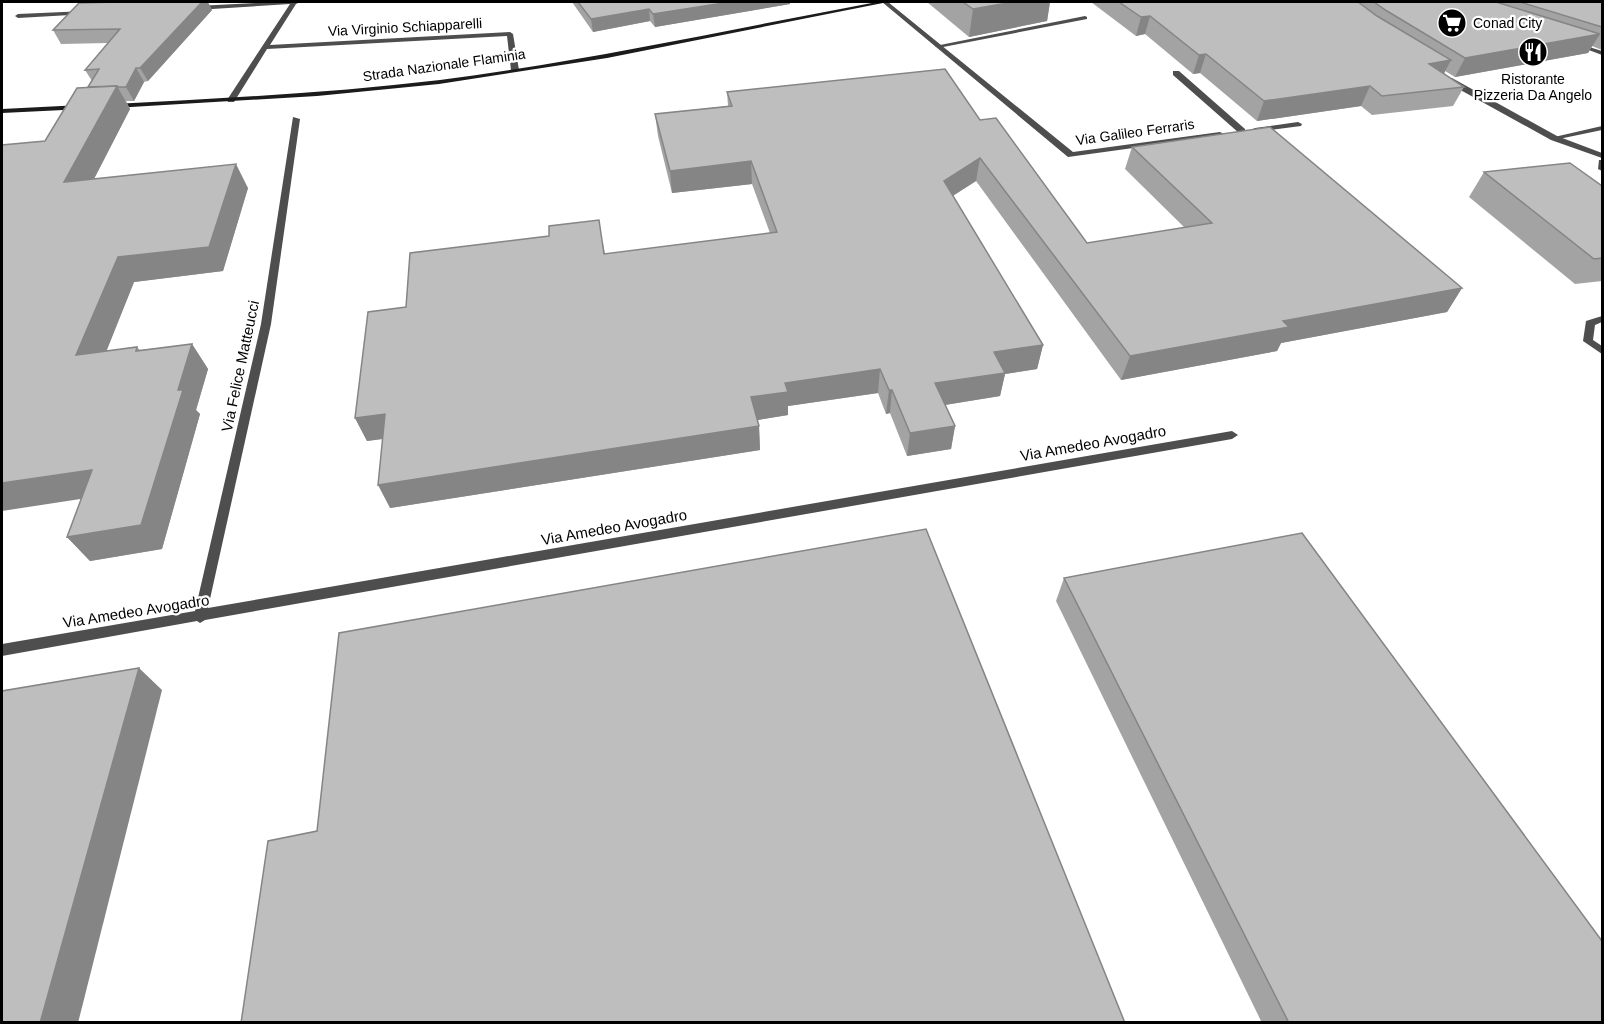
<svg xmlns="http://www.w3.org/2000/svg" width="1604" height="1024" font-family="Helvetica,sans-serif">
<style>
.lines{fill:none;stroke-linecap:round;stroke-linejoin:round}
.service{fill:#4e4e4e;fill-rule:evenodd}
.minor{fill:#4e4e4e;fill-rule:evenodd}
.secondary{fill:#1b1b1b;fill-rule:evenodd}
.wall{fill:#a3a3a3}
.shaded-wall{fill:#858585}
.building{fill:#bebebe;stroke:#858585;stroke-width:1.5}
.labels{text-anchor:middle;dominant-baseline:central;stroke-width:4.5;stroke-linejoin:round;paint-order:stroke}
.far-poi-label{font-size:14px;fill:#000;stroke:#fff;text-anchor:start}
.far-street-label{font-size:14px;fill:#000;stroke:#fff}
.street-label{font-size:15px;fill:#000;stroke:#fff}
</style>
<rect width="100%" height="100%" fill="#fff"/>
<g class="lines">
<!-- service -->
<g class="service">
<path d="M1085 16 1087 17V19L938 48 935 46Z"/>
<path d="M1173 71H1179L1245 129V133H1239L1173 75Z"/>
<path d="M1602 126V130L1554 140 1550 138Z"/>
</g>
<!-- minor -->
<g class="minor">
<path d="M273 2H300L296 4 270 45 510 32 513 34 519 70 515 72 511 70 507 36 267 49 234 102H228L227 100 290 4 196 10 193 8 196 6Z"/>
<path d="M882 2H888L1073 152 1220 132 1224 134 1220 136 1068 157Z"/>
<path d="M86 11 88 12V14L18 18 15 16 18 14Z"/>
<path d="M1573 42 1602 51V55L1573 44Z"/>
<path d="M1446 78H1452L1557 136 1602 153V158L1551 140 1446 82Z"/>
<path d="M293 117 300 119 271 324 208 608 1232 431 1238 435 1232 439 205 620 200 623 197 621 2 656V644L195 611 261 324Z"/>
<path d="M1298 122 1302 124 1301 126 1255 132 1251 130 1255 128Z"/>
<path d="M1599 160H1602V171L1598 169Z"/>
<path d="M1602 316V322L1595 325 1593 340 1602 346V354L1583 341 1586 321Z"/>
</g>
<!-- secondary -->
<g class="secondary">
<path d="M877 2H888L607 58 439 84 317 96 114 108 110 106 114 104C223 98 332 93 440 80 587 61 732 29 877 2Z"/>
<path d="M81 105 85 107 84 109 2 113V109Z"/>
</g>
</g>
<!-- wall -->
<g class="wall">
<path d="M92 2H220L208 3 212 10 148 81 144 82 134 101H126L130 109 94 179 248 188 223 271 134 282 106 351 137 347 140 350 192 344 208 369 196 410 200 414 162 549 90 561 67 537 81 499 45 141 88 87 92 81 85 70 108 43 61 44 53 30 92 3Z"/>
<path d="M572 2H790V4L655 27 650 21 593 32Z"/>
<path d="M927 2H1050L1047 21 969 37Z"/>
<path d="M1091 2H1602V50L1592 46 1588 53 1455 77 1445 71 1444 74 1464 87 1453 106 1372 115 1361 106 1257 121 1200 73 1193 74 1145 34 1136 36Z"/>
<path d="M727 92 980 120 1087 243 1185 228 1125 169 1132 147 1462 288 1447 312 1281 343 1277 351 1121 380 976 181 953 196 1043 345 1037 369 1005 374 1000 396 945 405 955 426 951 449 907 456 890 413 886 414 878 393 788 406V415L757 420 759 426 760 450 390 508 383 439 367 441 355 418 406 307 603 243 605 254 770 233 752 184 672 193 658 136 655 114 728 106Z"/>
<path d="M1484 172 1602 186V281L1575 284 1469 197Z"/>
<path d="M1064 578 1602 1023H1262L1056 601Z"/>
</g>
<!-- shaded-wall -->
<g class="shaded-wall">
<path d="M202 2H208L212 10 148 81 140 68Z"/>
<path d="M730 2H790V4L655 27 653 14Z"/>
<path d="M1013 2H1050L1047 21 969 37 973 9Z"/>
<path d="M649 9 650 21 593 32 591 19Z"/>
<path d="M1150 16 1145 34 1136 36 1141 17Z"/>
<path d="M1600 34 1588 53 1455 77 1465 58Z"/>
<path d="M1206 54 1200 73 1193 74 1199 55Z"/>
<path d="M1451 60 1441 79 1429 64Z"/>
<path d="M136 68 144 82 134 101 126 87Z"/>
<path d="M117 86 130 109 80 206 64 182Z"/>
<path d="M1370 86 1361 106 1257 121 1264 101Z"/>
<path d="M980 158 976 181 941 203 944 181Z"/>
<path d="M751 161 752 184 672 193 670 171Z"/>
<path d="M236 164 248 188 223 271 134 282 95 380 76 355 118 257Z"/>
<path d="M1462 288 1447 312 1281 343 1277 351 1121 380 1130 356 1283 321Z"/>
<path d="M192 344 208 369 196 410 200 414 162 549 90 561 67 537 178 390Z"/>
<path d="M1043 345 1037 369 1005 374 1000 396 932 407 935 383 994 352Z"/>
<path d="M880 369 878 393 788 406V415L752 421 751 397 785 383Z"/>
<path d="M889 390H892L890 413 886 414Z"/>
<path d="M385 414 396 437 367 441 355 418Z"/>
<path d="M759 426 760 450 390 508 378 485Z"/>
<path d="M955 426 951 449 907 456 910 433Z"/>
<path d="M92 470 113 494 2 511V483Z"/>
<path d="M139 668 162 690 78 1023H40Z"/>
</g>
<!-- building -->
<g class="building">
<path d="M117 2H202L140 68H136L126 87H118L117 86 88 87 99 69 85 70 120 29 53 30 79 3Z"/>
<path d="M578 2H730L653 14 649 9 591 19Z"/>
<path d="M963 2H1013L973 9Z"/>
<path d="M1119 2H1358L1377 16 1451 60 1429 64 1464 87 1382 96 1370 86 1264 101 1206 54 1199 55 1150 16 1141 17Z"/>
<path d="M1374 2H1496L1600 34 1465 58 1387 11Z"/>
<path d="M1520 2H1602V27Z"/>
<path d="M945 69 980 120 996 118 1087 243 1212 223 1132 147 1270 127 1462 288 1283 321 1289 327 1130 356 980 158 944 181 1043 345 994 352 1005 373 935 383 955 426 910 433 892 390H889L880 369 785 383 788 392 751 397 759 426 378 485 385 414 355 418 368 312 406 307 410 253 549 236V226L599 220 604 254 777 232 751 161 670 171 655 114 732 106 727 92Z"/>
<path d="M117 86 64 182 236 164 209 247 118 257 76 355 137 347 136 351 192 344 178 390H183L141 525 67 537 92 470 2 483V145L45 141 77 88Z"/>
<path d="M1570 163 1602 186V258L1594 259 1484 172Z"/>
<path d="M926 529 1125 1023H241L268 841 317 831 339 633Z"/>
<path d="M1302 533 1602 941V1023H1289L1064 578Z"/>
<path d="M139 668 40 1023H2V691Z"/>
</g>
<!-- icons -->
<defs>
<g id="supermarket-disc" transform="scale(1.5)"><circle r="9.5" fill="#000" stroke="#fff"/><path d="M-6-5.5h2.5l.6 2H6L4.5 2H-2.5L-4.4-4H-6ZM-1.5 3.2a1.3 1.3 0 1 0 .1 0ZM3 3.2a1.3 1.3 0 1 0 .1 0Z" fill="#fff"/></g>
<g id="restaurant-disc" transform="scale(1.5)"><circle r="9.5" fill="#000" stroke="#fff"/><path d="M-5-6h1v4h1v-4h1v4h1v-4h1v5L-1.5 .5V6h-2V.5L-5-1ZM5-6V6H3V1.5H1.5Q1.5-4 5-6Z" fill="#fff"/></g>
</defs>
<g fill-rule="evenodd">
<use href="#supermarket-disc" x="1452" y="23"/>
<use href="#restaurant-disc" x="1533" y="52"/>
</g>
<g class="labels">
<!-- far-poi labels -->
<g class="far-poi-label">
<text x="1473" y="23">Conad City</text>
<text x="1533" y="79" text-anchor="middle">Ristorante<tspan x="1533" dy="16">Pizzeria Da Angelo</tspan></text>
</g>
<!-- far-street labels -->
<g class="far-street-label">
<text transform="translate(405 27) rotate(-3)">Via Virginio Schiapparelli</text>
<text transform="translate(444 65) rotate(-8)">Strada Nazionale Flaminia</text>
<text transform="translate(1135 132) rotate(-8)">Via Galileo Ferraris</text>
</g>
<!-- street labels -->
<g class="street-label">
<text transform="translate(240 366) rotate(-78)">Via Felice Matteucci</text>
<text transform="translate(1093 443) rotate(-10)">Via Amedeo Avogadro</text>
<text transform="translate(614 527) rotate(-10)">Via Amedeo Avogadro</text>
<text transform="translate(136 611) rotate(-9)">Via Amedeo Avogadro</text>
</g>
</g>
<!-- border -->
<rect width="1604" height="1024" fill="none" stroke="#000000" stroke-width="6"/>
</svg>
